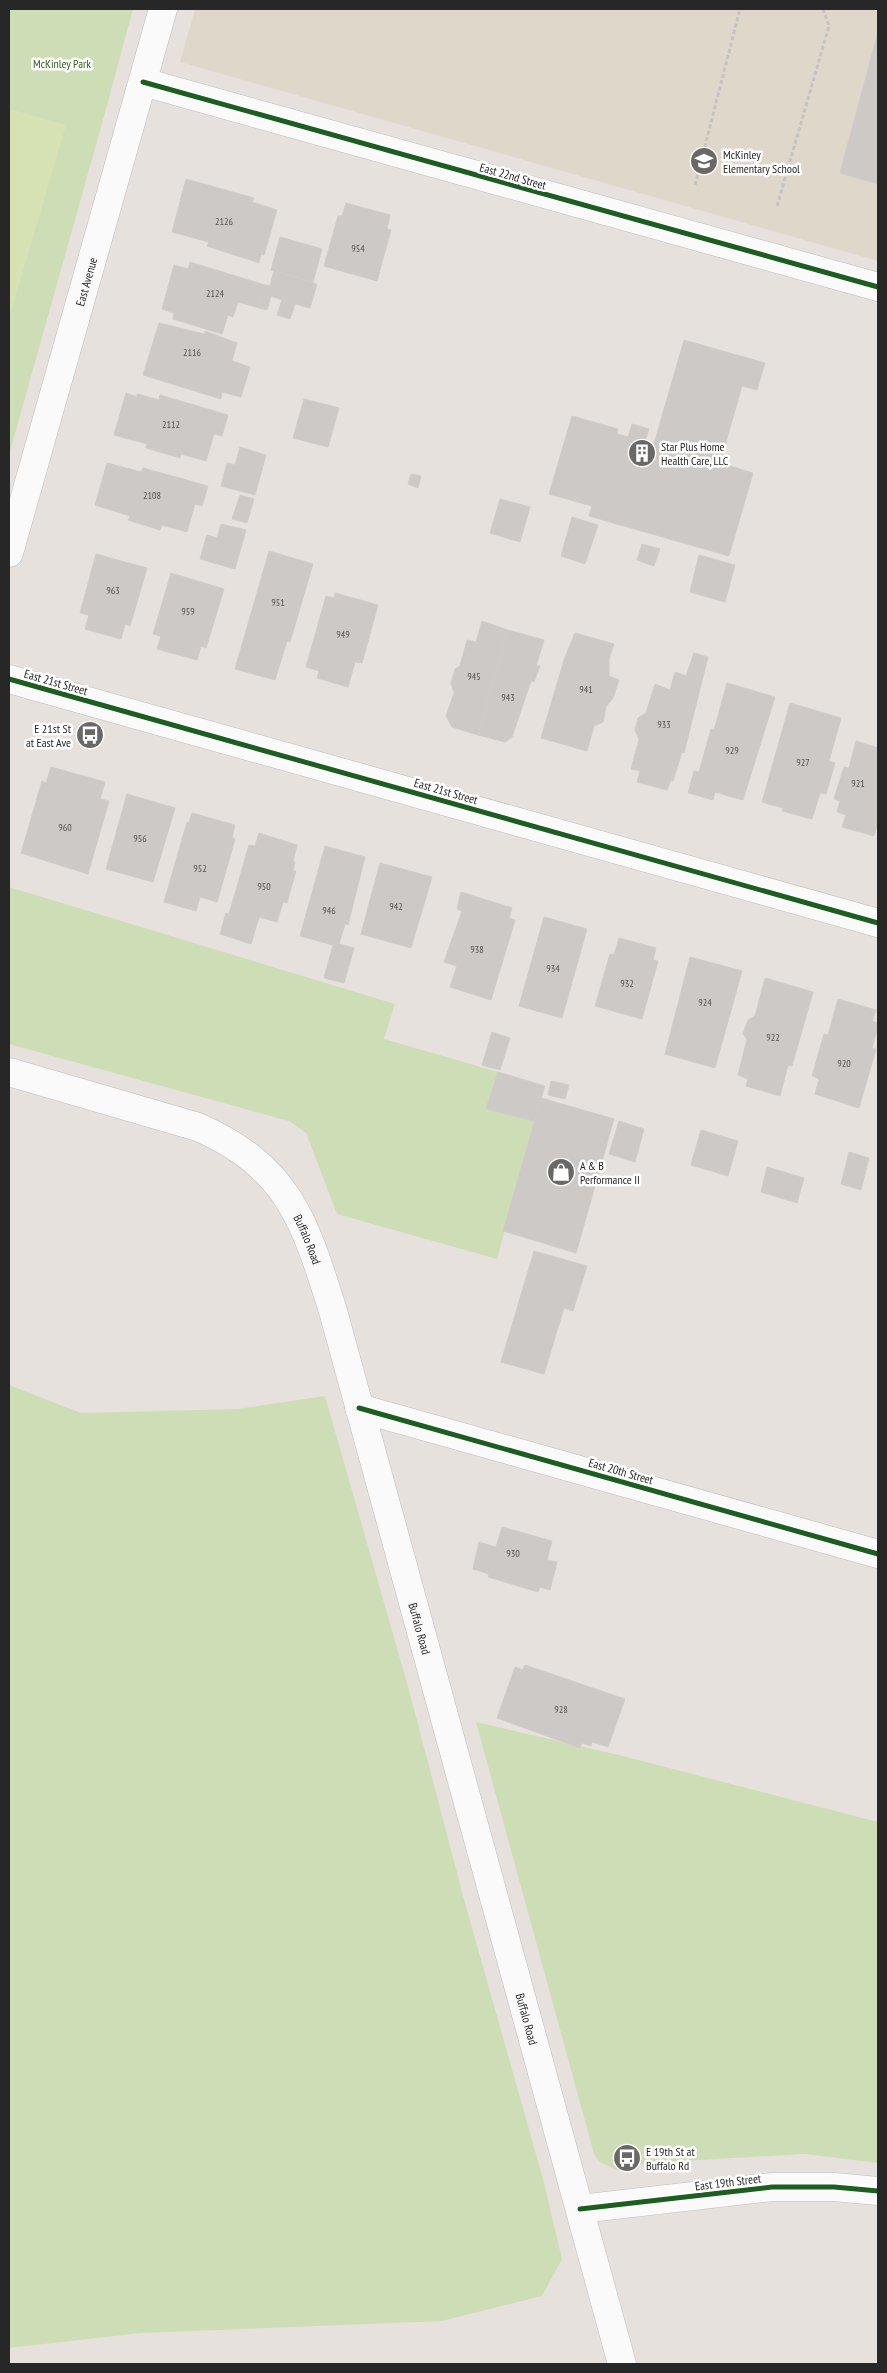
<svg xmlns="http://www.w3.org/2000/svg" width="887" height="2373" font-family="'PT Sans Narrow',sans-serif">
<style>
.education{fill:#e0d7cb}
.green{fill:#cddeb7}
.pitch{fill:#d7e2b4}
.building{fill:#ccc9c6;stroke:#d0ccc8}
.lines{fill:none;stroke-linecap:round;stroke-linejoin:round}
.minor-casing{stroke:#bfbdbd;stroke-width:29}
.tertiary-casing{stroke:#bfbdbd;stroke-width:29}
.secondary-casing{stroke:#bfbdbd;stroke-width:29}
.path{stroke:#c4c3c3;stroke-width:3;stroke-dasharray:4 2.5;stroke-linecap:butt}
.minor{stroke:#fbfafa;stroke-width:28}
.tertiary{stroke:#fbfafa;stroke-width:28}
.secondary{stroke:#fbfafa;stroke-width:28}
.cycleway-casing{stroke:#fff;stroke-width:8}
.cycleway{stroke:#1b5e20;stroke-width:5}
.labels{text-anchor:middle;dominant-baseline:central;stroke-width:5;stroke-linejoin:round;paint-order:stroke}
.number-label{font-size:10px;fill:#515050}
.park-label{font-size:12px;fill:#325d1d;stroke:#fff}
.poi-label{font-size:12px;fill:#272727;stroke:#fff;text-anchor:start}
.street-label{font-size:12px;fill:#272727;stroke:#fff}
</style>
<rect width="100%" height="100%" fill="#e6e1dc"/>
<!-- education -->
<path class="education" d="M195 9H878V261L180 62Z"/>
<!-- green -->
<g class="green">
<path d="M9 9H133L103 120 9 455Z"/>
<path d="M9 887 395 1004 384 1039 498 1072 487 1109 534 1121 497 1259 337 1214 306 1133 289 1121 9 1044Z"/>
<path d="M9 1385 81 1413 238 1409 325 1396 409 1690 465 1903 543 2179 562 2259 542 2296 442 2321 141 2333 9 2348Z"/>
<path d="M476 1722 623 1756 878 1822V2163L805 2154 648 2163 617 2170 600 2162 594 2154Z"/>
</g>
<!-- pitch -->
<path class="pitch" d="M9 109 66 125 9 318Z"/>
<!-- building -->
<g class="building">
<path d="M878 32V184L840 173Z"/>
<path d="M186 179 254 198 252 202 277 210 264 255 261 254 259 263 207 246 209 242 172 232Z"/>
<path d="M346 203 390 215 387 229 391 230 377 281 324 266 338 216H342Z"/>
<path d="M280 237 322 249 313 282 271 270Z"/>
<path d="M190 262 265 285 259 308 238 302 233 317 228 315 222 334 173 319 174 313 162 309 174 265 188 269Z"/>
<path d="M274 271 317 284 310 308 295 304 290 319 277 315 282 300 271 296 267 310 259 308 265 285 270 286Z"/>
<path d="M159 323 204 334 205 331 237 343 232 361 250 367 241 397 222 392 221 399 143 375Z"/>
<path d="M684 340 765 363 757 390 742 386 720 463 753 473 729 556 589 516 592 506 549 494 572 416 618 429 617 434 628 437 632 424 649 429 645 441 654 444Z"/>
<path d="M126 393 137 397V394L159 400 160 395 228 415 222 436 214 434 206 461 181 454 180 458 146 448 147 444 114 435Z"/>
<path d="M304 399 339 408 328 447 293 438Z"/>
<path d="M240 447 266 455 255 495 221 486 227 463 235 465Z"/>
<path d="M107 463 141 472 143 468 208 486 202 506 195 504 187 532 162 525 160 530 128 520 130 516 95 505Z"/>
<path d="M411 474 421 476 418 488 408 484Z"/>
<path d="M240 495 254 499 247 523 232 519Z"/>
<path d="M500 499 530 507 520 542 490 533Z"/>
<path d="M572 517 598 525 585 564 561 556Z"/>
<path d="M221 524 246 530 235 569 200 559 207 535 217 538Z"/>
<path d="M642 544 660 549 654 566 637 560Z"/>
<path d="M269 551 313 564 290 642 287 641 275 680 235 669Z"/>
<path d="M96 554 147 568 130 626 125 624 121 639 85 629 89 615 80 613Z"/>
<path d="M699 555 735 565 725 602 690 592Z"/>
<path d="M171 573 224 589 206 648 201 646 197 660 157 649 161 636 153 634Z"/>
<path d="M335 593 378 605 362 663 355 662 348 687 317 678 319 671 306 667 326 596 334 598Z"/>
<path d="M482 621 508 630 478 735 452 727 446 716 454 693 451 683 455 669 460 666 467 640 476 642Z"/>
<path d="M508 630 544 640 536 666H540L534 682 531 681 512 737 505 742 478 735Z"/>
<path d="M575 633 614 644 609 659V676L619 680 613 698 606 707 603 722 594 726 587 751 541 738 564 660Z"/>
<path d="M694 653 708 657 684 753 682 752 673 781 671 780 667 790 637 782 640 771 631 769 639 739 635 730 638 718 646 713 655 684 670 690 675 672 686 676Z"/>
<path d="M727 683 775 697 743 800 715 792 713 800 688 793 694 771 699 772 711 729 714 730Z"/>
<path d="M790 703 841 718 829 761 835 763 826 794 820 793 812 819 782 811 783 808 762 802Z"/>
<path d="M856 741 878 748V822L874 836 842 827 846 815 837 812 840 801 834 799 844 767 849 768Z"/>
<path d="M51 767 105 782 100 799 109 801 88 874 21 853 42 781 46 783Z"/>
<path d="M127 794 175 808 153 882 106 869Z"/>
<path d="M192 813 235 825 232 837 235 839 217 902 200 897 196 911 164 902 187 822 189 823Z"/>
<path d="M259 833 297 845 293 861 295 862 293 871H296L287 903 283 902 277 922 259 917 251 944 220 934 226 913 229 914 249 845 255 846Z"/>
<path d="M325 846 365 857 348 925 345 924 339 944 354 948 344 983 324 978 333 945 300 936Z"/>
<path d="M380 863 432 877 411 948 361 934Z"/>
<path d="M461 892 512 908 509 918 515 920 491 1000 450 987 457 966 444 962 462 911 457 909Z"/>
<path d="M544 917 587 929 562 1018 519 1006Z"/>
<path d="M619 938 656 948 653 960 658 961 642 1019 595 1006 610 954 614 955Z"/>
<path d="M690 957 742 971 715 1068 665 1054Z"/>
<path d="M765 978 813 992 792 1066 788 1065 780 1096 746 1086 748 1079 738 1075 747 1039 743 1034 748 1020 755 1016Z"/>
<path d="M838 999 876 1010 872 1021 878 1023V1026L872 1048 876 1049 859 1108 815 1094 819 1079 812 1076 824 1034 828 1035Z"/>
<path d="M492 1032 510 1038 500 1070 482 1065Z"/>
<path d="M498 1072 545 1086 534 1121 486 1109Z"/>
<path d="M551 1081 569 1085 565 1099 548 1095Z"/>
<path d="M541 1098 614 1119 576 1253 503 1231Z"/>
<path d="M619 1121 644 1129 635 1162 609 1154Z"/>
<path d="M701 1130 738 1141 728 1176 691 1165Z"/>
<path d="M849 1152 869 1158 861 1190 841 1184Z"/>
<path d="M767 1167 804 1178 797 1203 761 1192Z"/>
<path d="M534 1251 587 1266 573 1311 564 1308 544 1374 501 1362Z"/>
<path d="M502 1527 552 1541 547 1560 557 1562 550 1590 540 1587 538 1592 488 1577 489 1574 473 1569 479 1542 496 1547Z"/>
<path d="M525 1665 625 1699 608 1747 592 1742 591 1746 582 1743 580 1748 497 1718 515 1667 523 1670Z"/>
</g>
<g class="lines">
<!-- minor casing -->
<g class="minor-casing">
<g id="minor">
<path d="M143 82 878 287"/>
<path d="M359 1408 878 1554"/>
<path d="M580 2209 772 2187H834L878 2191"/>
</g>
</g>
<!-- tertiary casing -->
<g class="tertiary-casing">
<g id="tertiary">
<path id="s1" d="M9 553 163 9"/>
<path d="M9 679 878 923"/>
</g>
</g>
<!-- secondary casing -->
<g class="secondary-casing">
<g id="secondary">
<path id="s2" d="M9 1072 198 1127C289 1167 305 1222 333 1311L622 2364"/>
</g>
</g>
<!-- path -->
<g class="path">
<path d="M695 185 740 9"/>
<path d="M777 206 829 26 823 9"/>
</g>
<!-- minor -->
<use href="#minor" class="minor"/>
<!-- tertiary -->
<use href="#tertiary" class="tertiary"/>
<!-- secondary -->
<use href="#secondary" class="secondary"/>
<!-- cycleway casing -->
<g class="cycleway-casing">
<g id="cycleway">
<path d="M143 82 878 287"/>
<path d="M9 679 878 923"/>
<path d="M359 1408 878 1554"/>
<path d="M580 2209 772 2187H834L878 2191"/>
</g>
</g>
<!-- cycleway -->
<use href="#cycleway" class="cycleway"/>
</g>
<!-- icons -->
<defs>
<g id="school-disc" transform="scale(1.4375)"><circle r="9.5" fill="#6a6866" stroke="#fff"/><path d="M0-5L7-2L0 1L-7-2ZM-4 1L0 2.5L4 1V4Q0 6-4 4Z" fill="#fff"/></g>
<g id="building-disc" transform="scale(1.4375)"><circle r="9.5" fill="#6a6866" stroke="#fff"/><path d="M-4-6H4V6H1V3H-1V6H-4ZM-2.5-4.3h1.7v1.8h-1.7ZM.8-4.3h1.7v1.8H.8ZM-2.5-1h1.7V.8h-1.7ZM.8-1h1.7V.8H.8Z" fill="#fff"/></g>
<g id="bus-disc" transform="scale(1.4375)"><circle r="9.5" fill="#6a6866" stroke="#fff"/><path d="M-5-6H5V4H4V6H2V4H-2V6H-4V4H-5ZM-3.5-4V0h7V-4ZM-3.5 1.2v1.5H-2V1.2ZM2 1.2v1.5H3.5V1.2Z" fill="#fff"/></g>
<g id="shop-disc" transform="scale(1.4375)"><circle r="9.5" fill="#6a6866" stroke="#fff"/><path d="M-5-2.5h2.3a2.7 3.5 0 0 1 5.4 0H5L5.5 6h-11ZM-1.5-2.5h3a1.5 2.3 0 0 0-3 0Z" fill="#fff"/></g>
</defs>
<g fill-rule="evenodd">
<use href="#school-disc" x="704" y="161"/>
<use href="#building-disc" x="642" y="453"/>
<use href="#bus-disc" x="90" y="735"/>
<use href="#shop-disc" x="561" y="1172"/>
<use href="#bus-disc" x="627" y="2158"/>
</g>
<g class="labels">
<!-- number labels -->
<g class="number-label">
<text x="224" y="221">2126</text>
<text x="358" y="248">954</text>
<text x="215" y="293">2124</text>
<text x="192" y="352">2116</text>
<text x="171" y="424">2112</text>
<text x="152" y="495">2108</text>
<text x="113" y="590">963</text>
<text x="278" y="602">951</text>
<text x="188" y="611">959</text>
<text x="343" y="634">949</text>
<text x="474" y="676">945</text>
<text x="586" y="689">941</text>
<text x="508" y="697">943</text>
<text x="664" y="724">933</text>
<text x="732" y="750">929</text>
<text x="803" y="762">927</text>
<text x="858" y="783">921</text>
<text x="65" y="827">960</text>
<text x="140" y="838">956</text>
<text x="200" y="868">952</text>
<text x="264" y="886">950</text>
<text x="396" y="906">942</text>
<text x="329" y="910">946</text>
<text x="477" y="949">938</text>
<text x="553" y="968">934</text>
<text x="627" y="983">932</text>
<text x="705" y="1002">924</text>
<text x="773" y="1037">922</text>
<text x="844" y="1063">920</text>
<text x="513" y="1553">930</text>
<text x="561" y="1709">928</text>
</g>
<!-- park labels -->
<g class="park-label">
<text x="62" y="63">McKinley Park</text>
</g>
<!-- poi labels -->
<g class="poi-label">
<text x="723" y="154">McKinley<tspan x="723" dy="14">Elementary School</tspan></text>
<text x="661" y="446">Star Plus Home<tspan x="661" dy="14">Health Care, LLC</tspan></text>
<text x="71" y="728" text-anchor="end">E 21st St<tspan x="71" dy="14">at East Ave</tspan></text>
<text x="580" y="1165">A &amp; B<tspan x="580" dy="14">Performance II</tspan></text>
<text x="646" y="2151">E 19th St at<tspan x="646" dy="14">Buffalo Rd</tspan></text>
</g>
<!-- street labels -->
<g class="street-label">
<text transform="translate(513 176) rotate(16)">East 22nd Street</text>
<text stroke="none"><textPath href="#s1" startOffset="282">East Avenue</textPath></text>
<text transform="translate(56 682) rotate(16)">East 21st Street</text>
<text transform="translate(446 791) rotate(16)">East 21st Street</text>
<text stroke="none"><textPath href="#s2" startOffset="359">Buffalo Road</textPath></text>
<text transform="translate(621 1471) rotate(16)">East 20th Street</text>
<text stroke="none"><textPath href="#s2" startOffset="764">Buffalo Road</textPath></text>
<text stroke="none"><textPath href="#s2" startOffset="1169">Buffalo Road</textPath></text>
<text transform="translate(728 2182) rotate(-7)">East 19th Street</text>
</g>
</g>
<!-- border -->
<rect width="887" height="2373" fill="none" stroke="#272727" stroke-width="20"/>
</svg>
